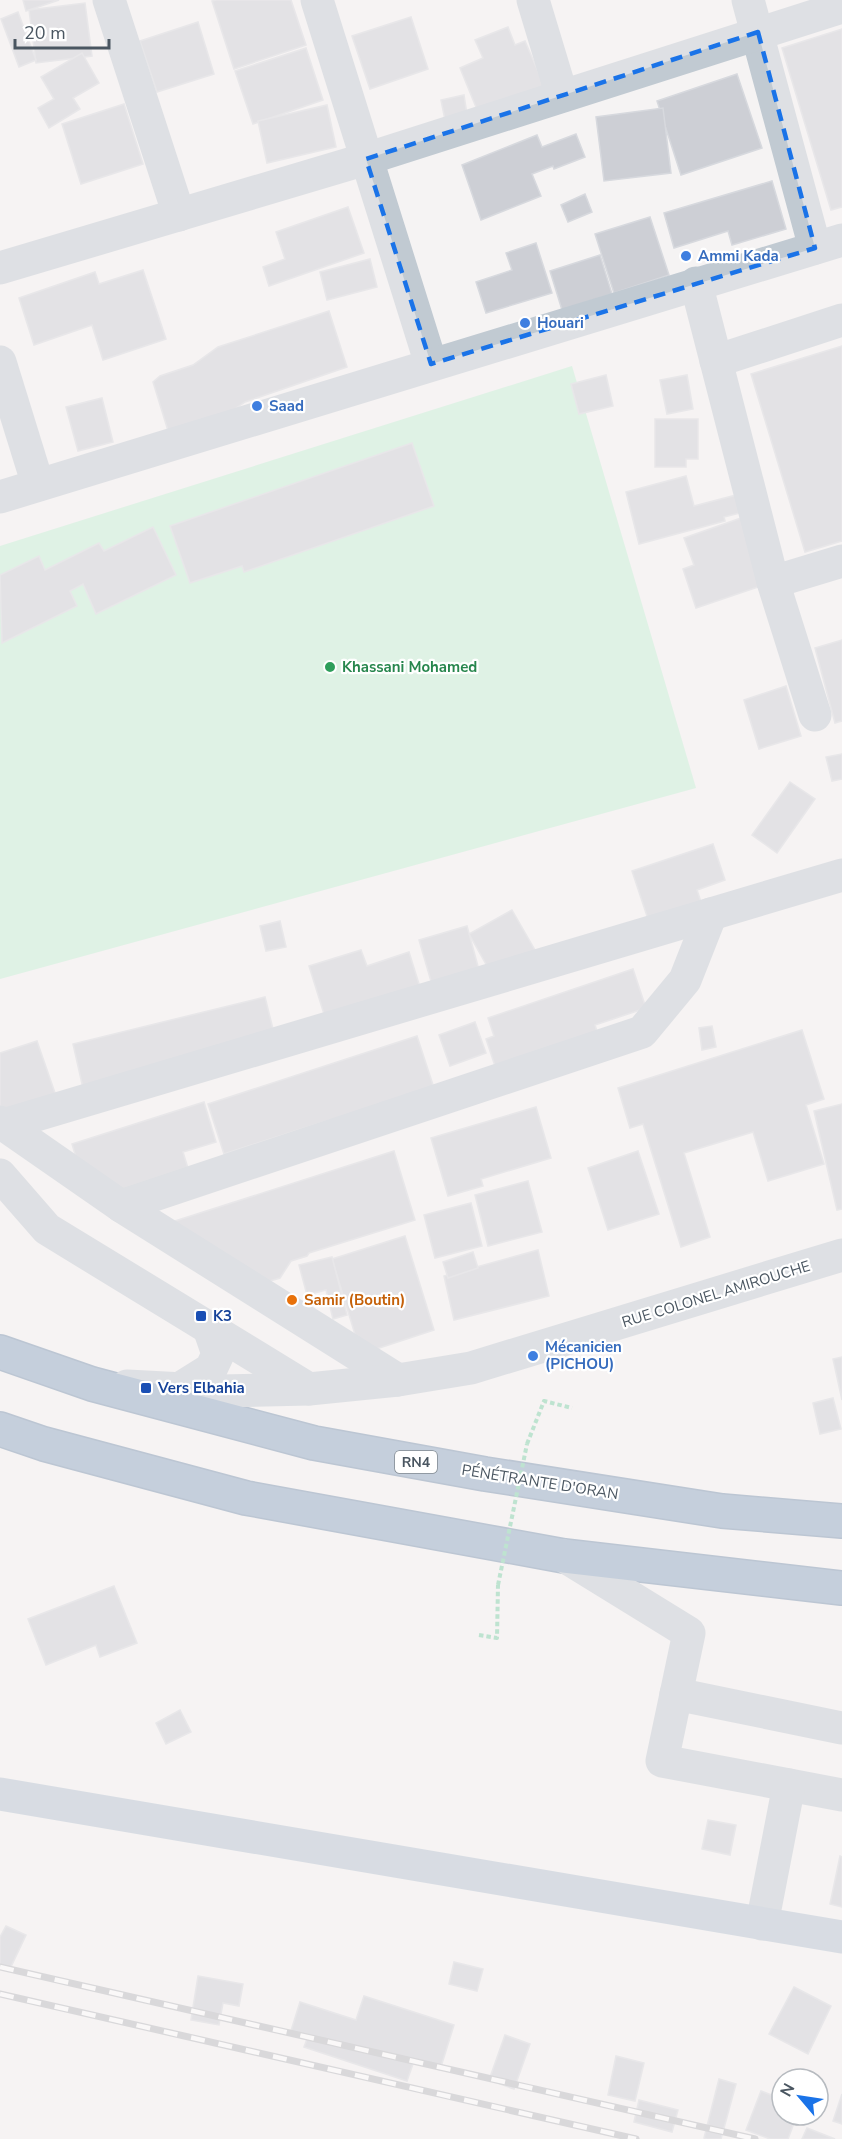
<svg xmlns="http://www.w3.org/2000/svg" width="842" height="2139" font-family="'Nunito Sans',sans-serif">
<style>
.green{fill:#c3f1d5}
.building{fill:#cdcfd5;stroke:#d7d9de;stroke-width:1.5}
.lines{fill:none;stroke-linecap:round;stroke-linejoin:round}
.highway-casing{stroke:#7690ad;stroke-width:36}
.path{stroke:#7ad0a6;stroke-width:4;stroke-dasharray:4.5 3;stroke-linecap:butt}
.minor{stroke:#c1cad2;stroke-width:33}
.major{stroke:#b3c2d1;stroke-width:33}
.highway{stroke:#8ba5c1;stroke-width:33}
.rail-casing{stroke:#b5b8bd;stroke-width:7}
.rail{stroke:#fff;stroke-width:4.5;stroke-dasharray:14;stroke-linecap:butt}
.path-bridge{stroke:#7ad0a6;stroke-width:4;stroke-dasharray:4.5 3;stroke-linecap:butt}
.marked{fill:none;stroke:#1a73e8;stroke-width:4.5;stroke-dasharray:12 8;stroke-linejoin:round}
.shop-dot{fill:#3f7fe0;stroke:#fff;stroke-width:2}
.leisure-dot{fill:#2e9e5b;stroke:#fff;stroke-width:2}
.food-dot{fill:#e8710a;stroke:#fff;stroke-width:2}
.transit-dot{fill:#1a4fb4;stroke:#fff;stroke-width:2}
.labels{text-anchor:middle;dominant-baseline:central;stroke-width:4.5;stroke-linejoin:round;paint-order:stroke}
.shield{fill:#fff;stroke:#808990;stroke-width:1.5}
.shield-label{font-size:14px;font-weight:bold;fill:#4a5661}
.shop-label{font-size:15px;font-weight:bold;fill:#366cbe;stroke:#fff;text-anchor:start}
.leisure-label{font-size:15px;font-weight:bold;fill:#27864d;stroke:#fff;text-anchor:start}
.street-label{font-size:15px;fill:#4a5661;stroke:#fff}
.food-label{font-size:15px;font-weight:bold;fill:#c56008;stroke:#fff;text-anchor:start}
.transit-label{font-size:15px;font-weight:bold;fill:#164399;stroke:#fff;text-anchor:start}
</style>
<rect width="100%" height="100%" fill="#f5f3f3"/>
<!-- green -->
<path class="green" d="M572 366 696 788 0 979V546Z"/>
<!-- building -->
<g class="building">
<path d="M23 0H59L26 11Z"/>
<path d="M216 0H291L306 45 234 69 212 1Z"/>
<path d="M85 3 92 56 36 63 29 10Z"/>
<path d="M18 12 36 60 19 67 1 19Z"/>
<path d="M411 17 428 69 370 89 352 36Z"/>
<path d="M198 22 214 74 157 92 140 41Z"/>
<path d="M508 27 515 45 525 41 546 90 480 117 460 68 483 58 475 40Z"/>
<path d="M842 29V207L831 210 782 48Z"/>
<path d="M306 48 323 100 253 124 235 71Z"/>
<path d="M82 53 99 83 73 98 80 109 49 128 38 108 54 99 41 77Z"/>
<path d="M737 74 762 148 681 175 657 101Z"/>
<path d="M464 95 468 121 446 125 441 100Z"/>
<path d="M124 104 143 164 81 184 62 124Z"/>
<path d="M327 105 336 147 267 163 258 121Z"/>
<path d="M663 108 671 173 604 181 596 117Z"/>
<path d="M576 134 585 157 554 169 553 166 532 174 541 196 481 220 462 165 537 135 542 147Z"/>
<path d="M772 181 786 229 732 245 728 231 674 248 664 213Z"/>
<path d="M585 194 592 212 568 222 561 205Z"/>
<path d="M348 207 364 253 269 286 263 267 285 259 276 232Z"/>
<path d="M650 217 669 275 614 293 595 234Z"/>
<path d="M536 243 552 293 486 313 476 282 512 270 506 253Z"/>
<path d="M600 255 612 294 562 310 550 271Z"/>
<path d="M370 259 377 287 327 300 320 272Z"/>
<path d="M143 270 166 339 103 360 92 325 34 345 19 298 95 272 99 284Z"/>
<path d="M329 311 347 367 245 402 225 416 169 434 153 382 160 376 193 365 218 347Z"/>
<path d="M842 346V541L805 552 751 374Z"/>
<path d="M606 375 613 406 579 414 571 384Z"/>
<path d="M687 375 693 409 667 414 660 380Z"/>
<path d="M102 398 113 442 78 451 66 407Z"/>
<path d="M655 419H698V459H686V467H655Z"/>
<path d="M412 443 434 506 244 572 242 566 190 583 170 526Z"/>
<path d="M686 476 694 506 740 494 744 512 724 517 725 521 639 544 626 492Z"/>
<path d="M741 518 764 585 696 608 683 569 694 565 684 538Z"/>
<path d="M153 527 176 575 96 614 83 584 70 591 77 606 2 643 0 575 39 556 45 570 99 543 104 551Z"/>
<path d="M842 640V721L835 723 815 648Z"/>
<path d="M786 686 801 736 759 749 744 700Z"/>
<path d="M842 754V779L832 781 826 757Z"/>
<path d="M790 782 815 799 777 853 752 835Z"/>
<path d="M713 844 725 880 697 890 703 908 650 925 632 871Z"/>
<path d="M512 910 539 957 496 982 469 934Z"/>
<path d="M280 921 286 947 266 951 260 926Z"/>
<path d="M467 926 482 981 435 995 419 940Z"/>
<path d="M361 950 367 966 409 952 424 1000 329 1030 309 966Z"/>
<path d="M633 969 646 1008 595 1025 601 1044 499 1078 486 1039 494 1036 488 1018Z"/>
<path d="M265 997 278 1049 85 1097 73 1044Z"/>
<path d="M475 1022 486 1053 450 1066 439 1035Z"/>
<path d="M712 1026 716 1047 702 1050 699 1028Z"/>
<path d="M802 1030 824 1099 806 1105 824 1164 768 1181 753 1132 684 1153 710 1237 681 1247 643 1124 630 1128 618 1088Z"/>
<path d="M417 1036 435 1091 323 1122 224 1154 208 1104Z"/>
<path d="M37 1041 62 1113 0 1121V1053Z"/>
<path d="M204 1102 216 1142 183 1152 191 1178 122 1200 87 1194 72 1144Z"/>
<path d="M842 1104V1209L837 1210 814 1111Z"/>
<path d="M536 1107 551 1158 481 1179 483 1186 448 1196 431 1138Z"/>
<path d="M394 1151 415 1220 309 1253 307 1256 291 1261 280 1278 243 1289 153 1228Z"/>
<path d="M638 1151 659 1214 608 1230 588 1168Z"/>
<path d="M528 1181 542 1232 488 1246 475 1195Z"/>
<path d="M471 1203 482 1246 435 1258 424 1215Z"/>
<path d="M405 1236 434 1330 361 1354 332 1259Z"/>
<path d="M538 1250 549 1296 454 1320 444 1276Z"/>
<path d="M473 1252 478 1268 448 1278 443 1262Z"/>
<path d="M332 1257 347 1315 333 1319 326 1290 307 1295 299 1265Z"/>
<path d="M842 1357V1400L833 1359Z"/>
<path d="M833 1398 841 1429 820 1434 813 1403Z"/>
<path d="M114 1586 137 1643 100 1657 96 1645 46 1665 28 1619Z"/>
<path d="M180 1710 191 1732 166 1744 156 1723Z"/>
<path d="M708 1820 736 1825 730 1855 702 1849Z"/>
<path d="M840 1856 842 1857V1907L830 1904Z"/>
<path d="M6 1926 26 1935 9 1971 0 1967V1937Z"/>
<path d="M454 1962 483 1969 477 1991 449 1984Z"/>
<path d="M198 1976 243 1984 239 2006 223 2003 219 2025 191 2020Z"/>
<path d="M794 1987 831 2006 808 2054 769 2034Z"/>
<path d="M364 1996 454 2025 440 2070 414 2061 407 2081 304 2047 307 2039 290 2034 300 2002 356 2020Z"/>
<path d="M505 2035 530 2044 514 2089 489 2080Z"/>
<path d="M616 2056 644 2063 635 2101 608 2095Z"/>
<path d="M719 2079 736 2084 721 2139H707L704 2138Z"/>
<path d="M761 2091 782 2099V2115H797L788 2139H770L746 2130Z"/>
<path d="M842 2094V2124L833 2121Z"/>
<path d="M639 2100 678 2110 672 2132 634 2122Z"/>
<path d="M807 2128 835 2139H802Z"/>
</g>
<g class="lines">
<!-- highway casing -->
<g class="highway-casing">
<g id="highway">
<path d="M0 1352 92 1384 314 1443 485 1474 722 1511 842 1521"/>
<path d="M0 1429 44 1444 246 1498 564 1556 842 1588"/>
</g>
</g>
<!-- path -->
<g class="path">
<path d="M527 1444 544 1401 572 1408"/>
<path d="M479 1635 497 1638 498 1585"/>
</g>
<!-- minor -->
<g class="minor">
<path d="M109 0 179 215"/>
<path d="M317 0 431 364"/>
<path d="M533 0 562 96"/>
<path d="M748 0 815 248"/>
<path d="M0 268 366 159 842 7"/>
<path d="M696 283 773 582 815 715"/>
<path d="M716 361 842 320"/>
<path d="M0 362 38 485"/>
<path d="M0 497 842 240"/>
<path d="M773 582 842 561"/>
<path d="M0 1122 121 1206 398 1380"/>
<path d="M3 1125 842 875"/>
<path d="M0 1175 47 1229 309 1389"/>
<path d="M121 1206 642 1032 685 980 711 914"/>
<path d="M127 1386 221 1391 309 1389 398 1380 471 1368 842 1255"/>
<path d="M179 1389 211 1369 218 1354 209 1328"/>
<path d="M564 1556 689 1633 662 1761 842 1795"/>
<path d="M676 1694 842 1728"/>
<path d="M762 1924 789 1785"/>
</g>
<!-- major -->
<path class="major" d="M0 1794 842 1937"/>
<!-- highway -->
<use href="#highway" class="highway"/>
<!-- rail casing -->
<g class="rail-casing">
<g id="rail">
<path d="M0 1967 755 2139"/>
<path d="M0 1994 636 2139"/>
</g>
</g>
<!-- rail -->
<use href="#rail" class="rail"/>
<!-- path-bridge -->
<path class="path-bridge" d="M498 1585 527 1444"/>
</g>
<!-- marked area -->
<path d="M0 0H842V2139H0ZM758 32 815 248 431 364 366 159Z" fill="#f5f3f3" fill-opacity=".55" fill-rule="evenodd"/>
<path class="marked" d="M758 32 815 248 431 364 366 159Z"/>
<!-- markers -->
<g class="shop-dot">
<circle cx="686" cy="256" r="6"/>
<circle cx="525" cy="323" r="6"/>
<circle cx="257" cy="406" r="6"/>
<circle cx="533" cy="1356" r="6"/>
</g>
<circle class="leisure-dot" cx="330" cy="667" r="6"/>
<circle class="food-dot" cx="292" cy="1300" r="6"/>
<g class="transit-dot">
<rect x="195" y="1310" width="12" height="12" rx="3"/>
<rect x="140" y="1382" width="12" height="12" rx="3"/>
</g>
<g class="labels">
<!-- shield labels -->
<rect class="shield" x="395" y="1451" width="42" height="22" rx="4.5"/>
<g class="shield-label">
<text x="416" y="1462">RN4</text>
</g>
<!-- shop labels -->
<g class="shop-label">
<text x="698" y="256">Ammi Kada</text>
<text x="537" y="323">Houari</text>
<text x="269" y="406">Saad</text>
<text x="545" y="1347">Mécanicien<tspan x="545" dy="17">(PICHOU)</tspan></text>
</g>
<!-- leisure labels -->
<g class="leisure-label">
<text x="342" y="667">Khassani Mohamed</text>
</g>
<!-- street labels -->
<g class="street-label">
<text transform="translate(716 1294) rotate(-17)">RUE COLONEL AMIROUCHE</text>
<text transform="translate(540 1482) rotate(9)">PÉNÉTRANTE D'ORAN</text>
</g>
<!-- food labels -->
<g class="food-label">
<text x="304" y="1300">Samir (Boutin)</text>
</g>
<!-- transit labels -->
<g class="transit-label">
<text x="213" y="1316">K3</text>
<text x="158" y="1388">Vers Elbahia</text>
</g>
</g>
<!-- north arrow -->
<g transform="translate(800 2097) rotate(299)"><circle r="28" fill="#ffffff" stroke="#b7bbc0" stroke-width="1.5"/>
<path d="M0-4.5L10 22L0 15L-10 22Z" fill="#1a73e8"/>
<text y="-9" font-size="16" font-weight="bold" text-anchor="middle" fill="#4a5661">N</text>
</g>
<!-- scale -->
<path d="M15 39v9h94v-9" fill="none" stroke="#4a5661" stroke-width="3"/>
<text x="24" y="39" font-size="18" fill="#4a5661" stroke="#ffffff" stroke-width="4.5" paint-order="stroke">20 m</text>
</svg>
